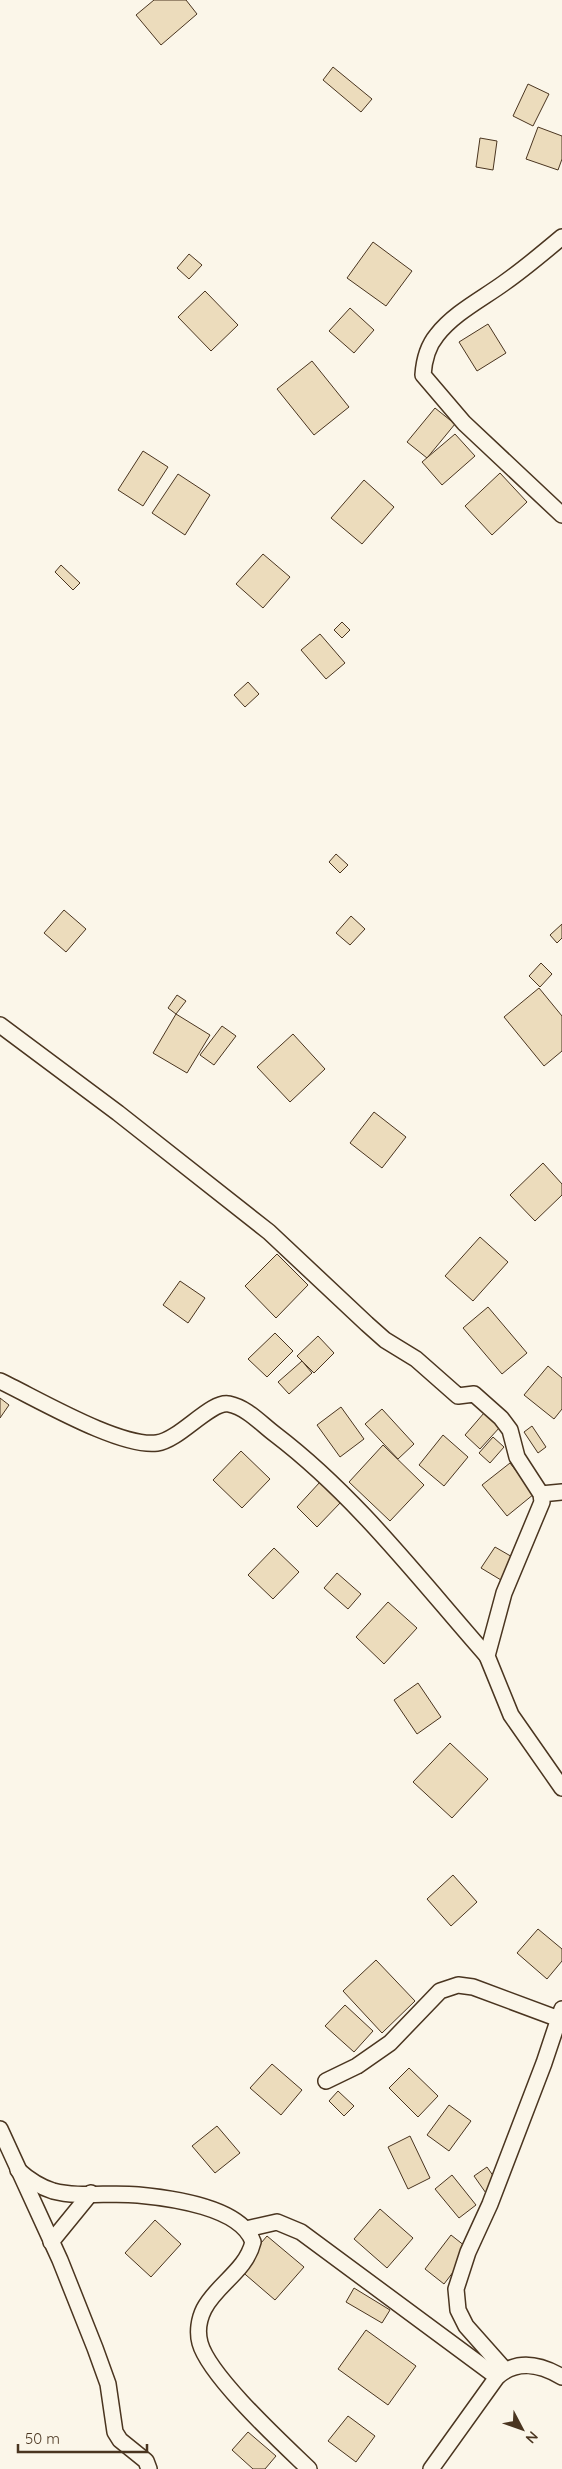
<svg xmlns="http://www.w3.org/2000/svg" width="562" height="2469" font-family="Quicksand,sans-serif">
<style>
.building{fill:#ecdcbc;stroke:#4a3520}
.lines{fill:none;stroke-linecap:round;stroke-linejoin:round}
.minor-casing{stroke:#4a3520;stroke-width:18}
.minor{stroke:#fbf6e9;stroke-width:15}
</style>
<rect width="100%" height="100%" fill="#fbf6e9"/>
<!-- building -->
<g class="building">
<path d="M154 0H186L197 14 161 45 136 15Z"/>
<path d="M333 67 372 99 361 112 323 80Z"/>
<path d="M528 84 549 94 533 126 513 116Z"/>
<path d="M538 127 562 136V159L558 170 526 159Z"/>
<path d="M480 138 497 141 493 170 476 167Z"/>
<path d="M373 242 412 271 386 306 347 278Z"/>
<path d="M189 254 202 265 189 279 177 268Z"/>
<path d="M205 291 238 325 211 351 178 317Z"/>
<path d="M350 308 374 330 354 353 329 331Z"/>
<path d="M488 324 506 353 477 371 459 342Z"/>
<path d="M312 361 349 407 314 435 277 389Z"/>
<path d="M435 408 455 424 427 458 407 442Z"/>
<path d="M455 434 475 456 442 485 422 462Z"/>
<path d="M143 451 168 467 143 506 118 490Z"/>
<path d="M500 473 527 502 492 535 465 506Z"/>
<path d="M178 474 210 495 185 535 152 513Z"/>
<path d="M364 480 394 507 362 544 331 518Z"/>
<path d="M263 554 290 577 263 608 236 584Z"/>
<path d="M61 565 80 583 73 590 55 572Z"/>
<path d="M342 622 350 630 342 638 334 630Z"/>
<path d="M320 634 345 663 326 679 301 650Z"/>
<path d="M248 682 259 694 245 707 234 695Z"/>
<path d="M336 854 348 865 340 873 329 862Z"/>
<path d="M64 910 86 929 66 952 44 933Z"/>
<path d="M351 916 365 929 350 945 336 933Z"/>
<path d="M562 924V938L557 943 550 935Z"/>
<path d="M541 963 552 974 540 987 529 976Z"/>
<path d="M539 988 562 1016V1051L544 1066 504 1017Z"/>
<path d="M177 995 186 1001 176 1014 168 1008Z"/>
<path d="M176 1014 210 1035 187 1073 153 1053Z"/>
<path d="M222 1026 236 1036 214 1065 200 1055Z"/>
<path d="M293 1034 325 1069 290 1102 257 1067Z"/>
<path d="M374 1112 406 1137 382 1168 350 1143Z"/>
<path d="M543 1163 562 1184V1195L535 1221 510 1195Z"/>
<path d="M480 1237 508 1262 473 1301 445 1276Z"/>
<path d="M277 1254 308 1285 276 1318 245 1286Z"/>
<path d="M180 1281 205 1298 188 1323 163 1305Z"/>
<path d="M488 1307 527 1353 502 1374 463 1328Z"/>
<path d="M275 1333 293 1351 267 1377 248 1359Z"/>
<path d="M318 1336 334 1353 314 1373 297 1356Z"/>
<path d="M302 1361 312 1373 289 1394 278 1382Z"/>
<path d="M548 1366 562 1378V1409L554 1419 524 1395Z"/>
<path d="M0 1398 9 1405 0 1418Z"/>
<path d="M341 1407 364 1439 340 1457 317 1425Z"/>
<path d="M382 1409 414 1444 398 1459 365 1424Z"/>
<path d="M484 1413 500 1427 480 1449 465 1435Z"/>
<path d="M532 1426 546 1447 538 1453 524 1432Z"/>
<path d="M443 1435 468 1457 444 1486 419 1465Z"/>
<path d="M493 1437 504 1447 490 1463 479 1453Z"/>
<path d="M383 1445 424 1485 390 1521 349 1482Z"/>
<path d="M241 1451 270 1479 242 1508 213 1480Z"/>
<path d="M510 1463 534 1494 507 1516 482 1485Z"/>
<path d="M320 1482 341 1502 317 1527 297 1507Z"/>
<path d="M495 1547 514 1558 501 1580 481 1568Z"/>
<path d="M274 1548 299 1572 273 1599 248 1575Z"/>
<path d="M337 1573 361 1594 348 1609 324 1588Z"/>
<path d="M388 1602 417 1628 384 1664 356 1637Z"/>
<path d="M418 1683 441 1717 417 1734 394 1700Z"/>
<path d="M450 1743 488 1779 452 1818 413 1782Z"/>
<path d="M453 1875 477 1902 451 1926 427 1899Z"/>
<path d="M538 1929 562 1949V1961L547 1979 517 1953Z"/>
<path d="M376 1960 415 2001 382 2033 343 1991Z"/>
<path d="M345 2005 373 2031 354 2052 325 2026Z"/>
<path d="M272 2064 302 2090 281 2115 250 2088Z"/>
<path d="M409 2068 438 2096 418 2117 389 2088Z"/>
<path d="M338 2091 354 2106 344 2116 329 2101Z"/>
<path d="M449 2105 471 2121 449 2151 427 2135Z"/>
<path d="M217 2126 240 2153 215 2173 192 2146Z"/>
<path d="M410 2136 430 2178 408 2189 388 2147Z"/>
<path d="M487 2167 501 2187 488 2196 474 2176Z"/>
<path d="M452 2175 476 2205 459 2218 435 2189Z"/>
<path d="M380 2209 413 2238 387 2268 354 2239Z"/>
<path d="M155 2220 181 2244 151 2277 125 2253Z"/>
<path d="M451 2235 470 2250 444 2284 425 2269Z"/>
<path d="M267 2236 304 2267 275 2300 239 2269Z"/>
<path d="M354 2288 390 2310 382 2323 346 2302Z"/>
<path d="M366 2330 416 2366 388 2405 338 2369Z"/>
<path d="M348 2416 375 2436 356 2462 328 2441Z"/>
<path d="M248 2432 276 2456 265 2469H253L232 2450Z"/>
</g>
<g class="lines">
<!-- minor casing -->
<g class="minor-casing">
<g id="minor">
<path d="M562 237C543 253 524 269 504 283 482 299 454 313 437 335 427 347 424 360 423 375L464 423 562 515"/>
<path d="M0 1025 118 1113 269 1232 367 1324 385 1340 416 1359 458 1396 474 1394 501 1418 510 1430 517 1457 541 1494 542 1502 504 1593 487 1656 511 1715 562 1788"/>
<path d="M0 1381C36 1398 120 1448 157 1443 180 1440 211 1400 229 1404 248 1408 261 1424 276 1435 357 1497 420 1580 487 1656"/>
<path d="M541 1494 562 1492"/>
<path d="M326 2081 357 2066 390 2043 440 1991 458 1985 473 1987 559 2019"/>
<path d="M0 2129 60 2260 95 2348 108 2384 115 2432 120 2440 146 2461 149 2469"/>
<path d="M18 2170C28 2179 40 2187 53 2191 80 2198 110 2192 138 2195 170 2198 241 2207 253 2242 246 2271 217 2284 204 2309 199 2319 197 2332 200 2343 209 2376 282 2443 309 2469"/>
<path d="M246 2229 277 2222 301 2232 497 2377"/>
<path d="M51 2242 91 2193"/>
<path d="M505 2370 466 2326 458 2310 456 2289 468 2252 490 2204 544 2063 562 2009"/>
<path d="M431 2469 497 2377C517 2359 540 2364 562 2377"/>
</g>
</g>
<!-- minor -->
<use href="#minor" class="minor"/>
</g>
<!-- north arrow -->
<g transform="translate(522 2429) rotate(131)" stroke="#fbf6e9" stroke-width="4" paint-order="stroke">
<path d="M0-4L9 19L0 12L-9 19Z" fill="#4a3520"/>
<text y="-8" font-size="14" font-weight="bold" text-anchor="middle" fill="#4a3520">N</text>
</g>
<!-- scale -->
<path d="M18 2444v8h129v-8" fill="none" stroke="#4a3520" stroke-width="2.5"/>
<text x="25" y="2444" font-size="15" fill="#4a3520" stroke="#fbf6e9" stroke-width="4" paint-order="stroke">50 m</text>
</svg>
